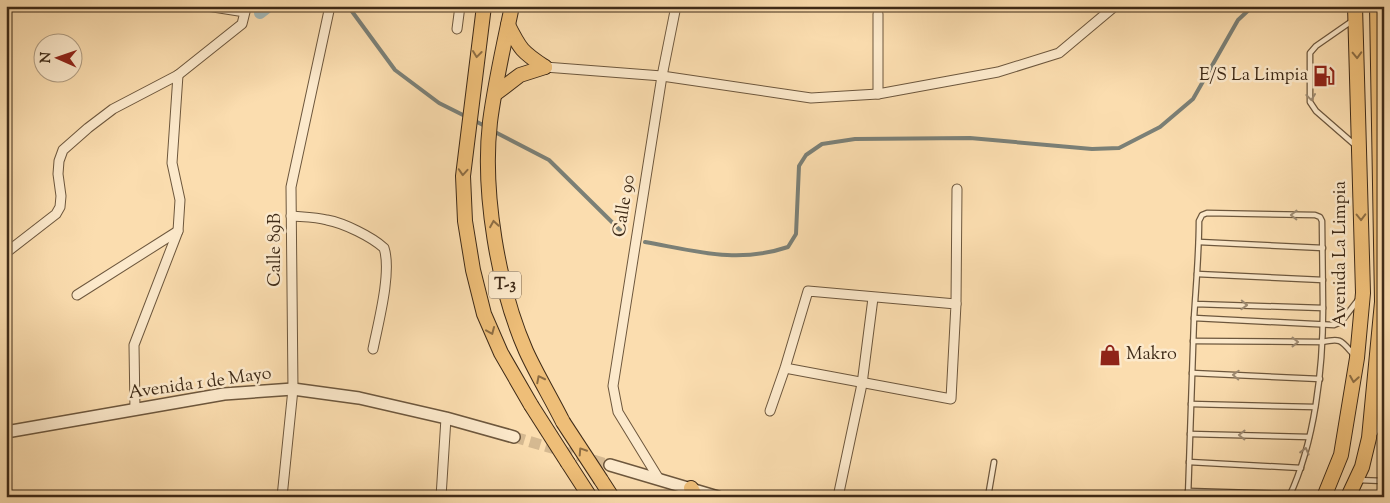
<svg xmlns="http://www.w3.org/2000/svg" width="1390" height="503" font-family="'Sorts Mill Goudy',serif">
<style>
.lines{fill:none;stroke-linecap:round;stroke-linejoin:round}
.stream{stroke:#7b8077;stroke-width:4}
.canal{stroke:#a4b9b7;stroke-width:12}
.tertiary-tunnel{stroke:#d5b991;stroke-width:11;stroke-dasharray:11 5.5;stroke-linecap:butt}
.service-casing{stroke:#6d573d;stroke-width:7}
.minor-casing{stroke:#6d573d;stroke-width:11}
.tertiary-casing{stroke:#6d573d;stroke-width:14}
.primary-casing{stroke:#3e2a17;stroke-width:16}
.service{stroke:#fce9cb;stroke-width:4.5}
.minor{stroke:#fce9cb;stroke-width:9}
.tertiary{stroke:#fce9cb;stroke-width:11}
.primary{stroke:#eebe78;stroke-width:14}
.primary-bridge-casing{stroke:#3e2a17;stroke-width:16;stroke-linecap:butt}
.primary-bridge{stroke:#eebe78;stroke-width:14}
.oneway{stroke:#8d6d43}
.oneway2{stroke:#9d8a71}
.labels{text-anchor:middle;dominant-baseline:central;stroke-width:5;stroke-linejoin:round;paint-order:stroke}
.shield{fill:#fce9cb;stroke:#77634d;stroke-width:1}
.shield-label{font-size:16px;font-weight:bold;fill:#3e2a17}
.poi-label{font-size:18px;fill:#3e2a17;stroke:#fce9cb;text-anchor:end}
.street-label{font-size:18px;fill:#3e2a17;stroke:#fce9cb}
</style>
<rect width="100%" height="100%" fill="#fbddaf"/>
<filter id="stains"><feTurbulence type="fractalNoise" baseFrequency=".004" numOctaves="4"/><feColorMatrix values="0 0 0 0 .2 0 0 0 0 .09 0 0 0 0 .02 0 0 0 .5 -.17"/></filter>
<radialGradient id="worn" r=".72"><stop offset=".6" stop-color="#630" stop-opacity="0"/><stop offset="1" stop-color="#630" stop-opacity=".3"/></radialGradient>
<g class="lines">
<!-- stream -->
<g class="stream">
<path d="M348 6 395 70 439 103 467 117"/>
<path d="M473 120 487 127"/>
<path d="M493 131 549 160 624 234"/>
<path d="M645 242C696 251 737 264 788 247L796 234 799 166 806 155 822 144 855 139 970 138 1092 149 1119 148 1160 127 1193 99 1238 20 1253 6"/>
</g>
<!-- canal -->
<path class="canal" d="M260 13 269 6"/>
<!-- tertiary-tunnel -->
<path class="tertiary-tunnel" d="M514 437 610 465"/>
<!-- service casing -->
<g class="service-casing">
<g id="service">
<path d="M1352 21 1316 46 1310 53V102L1316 111 1355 145"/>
<path d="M1199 242 1323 248"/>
<path d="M1197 274 1323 280"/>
<path d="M1194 318C1196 285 1199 253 1199 221L1202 215 1207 213 1315 215 1320 217 1322 221 1323 308 1195 304"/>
<path d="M1193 341 1322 342C1341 338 1341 340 1353 354"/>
<path d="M1192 373 1320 379"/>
<path d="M1191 404 1315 407"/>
<path d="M1190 434 1309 437"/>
<path d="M1189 462 1301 468"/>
<path d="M1358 480 1384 481"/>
<path d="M1188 491 1290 494"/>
<path d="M988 497 994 462"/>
<path d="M1188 497 1194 318 1334 325 1341 322 1358 300"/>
<path d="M1289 497C1315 442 1323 369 1323 308"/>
</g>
</g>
<!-- minor casing -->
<g class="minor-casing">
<g id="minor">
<path d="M6 10 8 6"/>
<path d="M457 29 460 6"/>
<path d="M545 67 662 76 811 98 878 94 998 72 1059 53 1115 6"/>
<path d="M878 94V14"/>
<path d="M291 216C303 217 316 217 327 220 344 223 372 237 384 248 392 272 378 324 373 349"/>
<path d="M7 252 56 214 60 207 61 196 58 174 59 161 63 150 88 128 113 109 178 75 242 24 245 12 207 6"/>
<path d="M77 295 178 231"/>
<path d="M956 304 957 189"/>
<path d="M135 410 134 345 178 231 180 200 172 163 178 75"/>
<path d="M770 411 785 368 808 291 956 304 951 399 785 368"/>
<path d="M1373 432 1384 410"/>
<path d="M659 479 618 412 613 386 662 76 676 6"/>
<path d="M282 497 293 389 291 187 330 6"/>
<path d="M441 497 446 418"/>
<path d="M838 497 862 384 873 298"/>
</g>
</g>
<!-- tertiary casing -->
<g class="tertiary-casing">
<g id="tertiary">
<path d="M6 432 224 394 293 389 359 398 446 418 514 437"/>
<path d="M610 465 718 497"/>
</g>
</g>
<!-- primary casing -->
<g class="primary-casing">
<g id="primary">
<path d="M484 6 463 176 465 221 473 270 484 314 501 353 531 405"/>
<path d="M512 6C504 44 495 83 490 122 482 192 498 287 526 351 537 375 551 398 563 422"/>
<path d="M508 25C520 49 522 52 545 67"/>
<path d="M495 94 520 75 545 67"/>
<path d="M568 463 590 497"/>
<path d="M601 480 612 497"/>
<path d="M691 488 696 497"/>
<path d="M1324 497 1341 455 1357 358 1363 293 1355 6"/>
<path d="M1348 497 1362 467 1369 438 1382 302 1377 6"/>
</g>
</g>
<!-- service -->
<use href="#service" class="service"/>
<!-- minor -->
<use href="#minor" class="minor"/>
<!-- tertiary -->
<use href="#tertiary" class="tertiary"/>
<!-- primary -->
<use href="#primary" class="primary"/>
<!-- primary-bridge casing -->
<g class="primary-bridge-casing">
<g id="primary-bridge">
<path d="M531 405 568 463"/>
<path d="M563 422 601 480"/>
</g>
</g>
<!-- primary-bridge -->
<use href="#primary-bridge" class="primary-bridge"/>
</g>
<!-- one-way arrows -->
<defs><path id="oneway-chevron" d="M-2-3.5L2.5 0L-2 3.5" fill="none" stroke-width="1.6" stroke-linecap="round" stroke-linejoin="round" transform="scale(1.25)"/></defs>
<g class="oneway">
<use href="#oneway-chevron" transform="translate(477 54) rotate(97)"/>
<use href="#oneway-chevron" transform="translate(1357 55) rotate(88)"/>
<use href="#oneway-chevron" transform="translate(463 172) rotate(94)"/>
<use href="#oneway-chevron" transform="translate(1361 217) rotate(89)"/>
<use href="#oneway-chevron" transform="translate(494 224) rotate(-99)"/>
<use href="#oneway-chevron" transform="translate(491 331) rotate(67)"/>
<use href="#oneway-chevron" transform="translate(540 379) rotate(-117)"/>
<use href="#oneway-chevron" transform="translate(1354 379) rotate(99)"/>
<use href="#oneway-chevron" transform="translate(582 451) rotate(-123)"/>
</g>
<g class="oneway2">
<use href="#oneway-chevron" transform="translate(1311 97) rotate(83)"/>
<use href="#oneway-chevron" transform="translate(1294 215) rotate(-179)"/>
<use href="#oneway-chevron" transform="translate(1244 305) rotate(2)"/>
<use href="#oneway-chevron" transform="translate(1295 342)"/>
<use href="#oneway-chevron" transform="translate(1236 375) rotate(-177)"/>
<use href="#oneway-chevron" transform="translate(1242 435) rotate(-179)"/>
<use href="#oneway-chevron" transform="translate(1305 451) rotate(-76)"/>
</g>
<!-- icons -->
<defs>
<g id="fuel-bare" transform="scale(1.725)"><path d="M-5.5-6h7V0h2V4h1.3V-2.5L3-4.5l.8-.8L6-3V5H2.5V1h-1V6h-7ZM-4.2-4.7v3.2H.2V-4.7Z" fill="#8f2418" stroke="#fce9cb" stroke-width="2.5" paint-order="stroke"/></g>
<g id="shop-bare" transform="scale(1.725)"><path d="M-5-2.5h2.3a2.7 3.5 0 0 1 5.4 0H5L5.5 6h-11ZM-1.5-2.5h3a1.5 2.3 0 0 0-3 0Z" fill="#8f2418" stroke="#fce9cb" stroke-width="2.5" paint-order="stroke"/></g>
</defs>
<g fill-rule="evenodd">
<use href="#fuel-bare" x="1324" y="76"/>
<use href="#shop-bare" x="1110" y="355"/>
</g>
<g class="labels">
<!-- shield labels -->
<rect class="shield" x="489" y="271.5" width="32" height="27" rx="4"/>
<g class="shield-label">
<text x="505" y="285">T-3</text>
</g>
<!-- poi labels -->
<g class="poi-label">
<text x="1308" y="76">E/S La Limpia</text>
<text x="1126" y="355" text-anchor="start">Makro</text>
</g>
<!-- street labels -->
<g class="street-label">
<text transform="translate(625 206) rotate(-81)">Calle 90</text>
<text transform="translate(276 250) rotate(-90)">Calle 89B</text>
<text transform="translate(1341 254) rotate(-90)">Avenida La Limpia</text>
<text transform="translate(200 384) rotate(-8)">Avenida 1 de Mayo</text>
</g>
</g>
<!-- margin -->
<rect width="1390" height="503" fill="none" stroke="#fbddaf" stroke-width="25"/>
<rect x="8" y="8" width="1375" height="488" fill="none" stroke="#3e2a17" stroke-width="2.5"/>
<rect x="12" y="12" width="1365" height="478" fill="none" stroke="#3e2a17"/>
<!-- north arrow -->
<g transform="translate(58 58) rotate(272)"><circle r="24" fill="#fce9cb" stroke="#b09d83"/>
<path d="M0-4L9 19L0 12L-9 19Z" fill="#8f2418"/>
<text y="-8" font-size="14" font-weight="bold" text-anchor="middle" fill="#3e2a17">N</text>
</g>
<rect width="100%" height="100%" filter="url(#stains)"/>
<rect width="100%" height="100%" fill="url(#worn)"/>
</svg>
